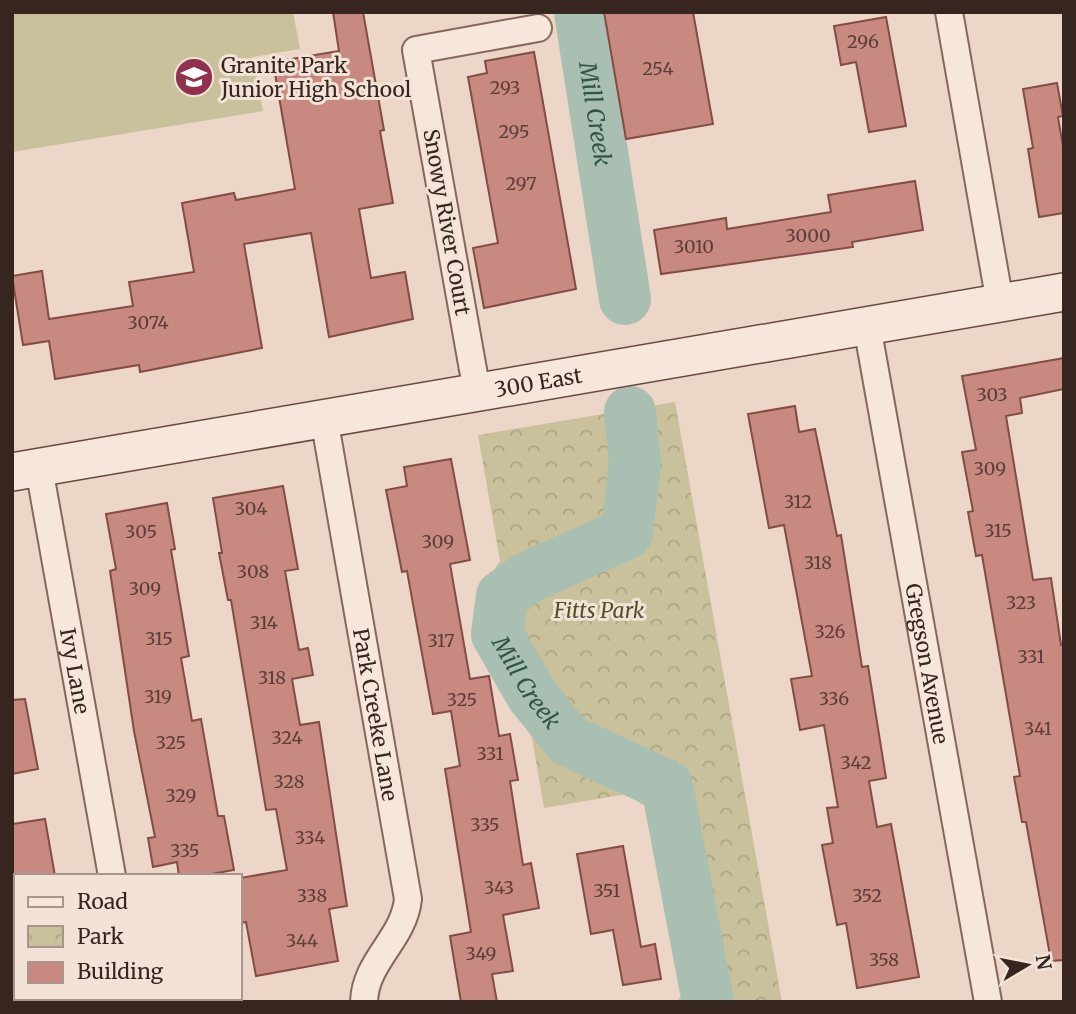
<svg xmlns="http://www.w3.org/2000/svg" width="1076" height="1014" font-family="Merriweather,serif">
<style>
.grass{fill:#c9c19b}
.park{fill:url(#park-crowns)}
.lines{fill:none;stroke-linecap:round;stroke-linejoin:round}
.river{stroke:#a8bfb2;stroke-width:52}
.building{fill:#c78980;stroke:#834c45;stroke-width:2}
.street-casing{stroke:#86675e;stroke-width:30}
.secondary-casing{stroke:#684941;stroke-width:40}
.street{stroke:#f7e6da;stroke-width:26}
.secondary{stroke:#f7e6da;stroke-width:37}
.labels{text-anchor:middle;dominant-baseline:central;stroke-width:6;stroke-linejoin:round;paint-order:stroke}
.number-label{font-size:18px;fill:#5b3e38}
.poi-label{font-size:21px;fill:#372520;stroke:#f3e2d6;text-anchor:start}
.street-label{font-size:21px;fill:#372520;stroke:#f3e2d6}
.park-label{font-size:21px;font-style:italic;fill:#525028;stroke:#f3e2d6}
.water-label{font-size:23px;font-style:italic;fill:#315649;stroke:#f3e2d6}
</style>
<defs>
<pattern id="park-crowns" width="20" height="18" patternUnits="userSpaceOnUse" patternTransform="scale(1.75)"><rect width="20" height="18" fill="#c9c19b"/><path d="M2 6a3 3 0 1 1 6 0M12 15a3 3 0 1 1 6 0" fill="none" stroke="#ada685"/></pattern>
</defs>
<rect width="100%" height="100%" fill="#ebd6c7"/>
<!-- grass -->
<path class="grass" d="M12 12H293L300 49 253 57 263 111 12 152Z"/>
<!-- park -->
<path class="park" d="M675 402 782 1002H677L684 992 653 812 627 794 544 808 527 709 479 623 483 587 500 561 478 435Z"/>
<g class="lines">
<!-- river -->
<g class="river">
<path id="s1" d="M580 12 625 299"/>
<path id="s2" d="M630 412 635 463 627 533 527 578 502 596 497 634 532 695 569 741 667 786 708 1002"/>
</g>
</g>
<!-- building -->
<g class="building">
<path d="M333 12H363L384 130 380 131 393 203 359 209 371 278 405 272 413 319 329 337 311 233 244 244 262 348 140 372 139 365 55 379 49 341 23 345 12 276 42 271 49 319 133 306 129 282 194 272 182 203 234 193 236 200 295 189 273 62 339 51Z"/>
<path d="M604 12H693L713 124 626 139Z"/>
<path d="M886 17 906 126 869 132 856 62 841 65 834 26Z"/>
<path d="M534 52 576 289 484 308 473 248 498 243 468 77 487 73 485 61Z"/>
<path d="M1057 83 1063 116 1058 117 1064 152V213L1039 217 1028 149 1033 148 1023 89Z"/>
<path d="M915 181 923 230 852 242 853 247 661 274 654 230 726 218 727 229 831 212 828 195Z"/>
<path d="M1064 358V389L1020 398 1022 413 1006 416 1033 580 1051 578 1061 645 1064 644V960L1051 961 1026 822H1022L1014 777 1020 776 982 555 976 556 968 512 973 511 962 452 976 450 962 376Z"/>
<path d="M795 406 799 432 815 429 837 536 841 535 862 667 868 666 886 778 869 781 877 827 891 824 919 977 857 988 846 923 837 925 822 845 833 843 827 808 838 807 824 725 800 730 791 679 812 676 784 525 769 528 748 414Z"/>
<path d="M451 459 470 560 450 564 470 679 489 676 499 736 510 734 518 780 510 781 523 865 531 863 539 908 503 915 513 971 492 974 497 1002H461L450 936 471 932 445 769 460 766 451 711 433 714 407 571 402 572 386 490 407 486 404 467Z"/>
<path d="M283 486 298 569 285 571 299 650 308 648 313 675 292 679 300 725 319 722 347 906 329 909 338 961 256 976 246 922 240 923V878L287 870 276 809 266 810 231 600H228L219 553H222L213 498Z"/>
<path d="M167 503 175 549 171 550 189 656 181 658 192 721 201 719 218 816H224L234 870 200 876H179L177 862 153 867 148 838 155 837 134 731 110 571 116 569 106 514Z"/>
<path d="M25 699 38 769 12 774V700Z"/>
<path d="M45 819 55 876H12V824Z"/>
<path d="M623 846 641 947 655 944 661 979 623 985 613 930 591 934 577 854Z"/>
</g>
<g class="lines">
<!-- street casing -->
<g class="street-casing">
<g id="street">
<path d="M949 12 1000 303"/>
<path id="s3" d="M867 326 988 1002"/>
<path d="M477 392 416 50 538 28"/>
<path id="s4" d="M324 418 408 899C404 939 365 961 364 1002"/>
<path id="s5" d="M39 468 112 876"/>
<path d="M134 998V1002"/>
</g>
</g>
<!-- secondary casing -->
<g class="secondary-casing">
<g id="secondary">
<path id="s6" d="M12 472 1064 292"/>
</g>
</g>
<!-- street -->
<use href="#street" class="street"/>
<!-- secondary -->
<use href="#secondary" class="secondary"/>
</g>
<!-- icons -->
<defs>
<g id="school-disc" transform="scale(2.0125)"><circle r="9.5" fill="#90324e" stroke="#f3e2d6"/><path d="M0-5L7-2L0 1L-7-2ZM-4 1L0 2.5L4 1V4Q0 6-4 4Z" fill="#fff"/></g>
</defs>
<g fill-rule="evenodd">
<use href="#school-disc" x="194" y="77"/>
</g>
<g class="labels">
<!-- number labels -->
<g class="number-label">
<text x="863" y="41">296</text>
<text x="658" y="68">254</text>
<text x="505" y="87">293</text>
<text x="514" y="131">295</text>
<text x="521" y="183">297</text>
<text x="808" y="235">3000</text>
<text x="694" y="246">3010</text>
<text x="148" y="322">3074</text>
<text x="992" y="394">303</text>
<text x="990" y="468">309</text>
<text x="798" y="501">312</text>
<text x="251" y="508">304</text>
<text x="998" y="530">315</text>
<text x="141" y="531">305</text>
<text x="438" y="541">309</text>
<text x="818" y="562">318</text>
<text x="253" y="571">308</text>
<text x="145" y="588">309</text>
<text x="1021" y="602">323</text>
<text x="264" y="622">314</text>
<text x="830" y="631">326</text>
<text x="159" y="638">315</text>
<text x="441" y="640">317</text>
<text x="1031" y="656">331</text>
<text x="272" y="677">318</text>
<text x="158" y="696">319</text>
<text x="834" y="698">336</text>
<text x="462" y="699">325</text>
<text x="1038" y="728">341</text>
<text x="287" y="737">324</text>
<text x="171" y="742">325</text>
<text x="490" y="753">331</text>
<text x="856" y="762">342</text>
<text x="289" y="781">328</text>
<text x="181" y="795">329</text>
<text x="485" y="824">335</text>
<text x="310" y="837">334</text>
<text x="185" y="850">335</text>
<text x="499" y="887">343</text>
<text x="607" y="890">351</text>
<text x="312" y="895">338</text>
<text x="867" y="895">352</text>
<text x="302" y="940">344</text>
<text x="481" y="953">349</text>
<text x="884" y="959">358</text>
</g>
<!-- poi labels -->
<g class="poi-label">
<text x="221" y="65">Granite Park<tspan x="221" dy="24">Junior High School</tspan></text>
</g>
<!-- street labels -->
<g class="street-label">
<text transform="translate(447 222) rotate(80)">Snowy River Court</text>
<text stroke="none"><textPath href="#s6" startOffset="534">300 East</textPath></text>
<text stroke="none"><textPath href="#s3" startOffset="343">Gregson Avenue</textPath></text>
<text stroke="none"><textPath href="#s5" startOffset="206">Ivy Lane</textPath></text>
<text stroke="none"><textPath href="#s4" startOffset="301">Park Creeke Lane</textPath></text>
</g>
<!-- park labels -->
<g class="park-label">
<text x="599" y="610">Fitts Park</text>
</g>
<!-- water labels -->
<g class="water-label">
<text stroke="none"><textPath href="#s1" startOffset="103">Mill Creek</textPath></text>
<text stroke="none"><textPath href="#s2" startOffset="357">Mill Creek</textPath></text>
</g>
</g>
<!-- border -->
<rect width="1076" height="1014" fill="none" stroke="#372520" stroke-width="28"/>
<!-- legend -->
<rect x="14" y="874" width="228" height="126" fill="#f3e2d6" stroke="#a8968d" stroke-width="2"/>
<rect x="28" y="897" width="35" height="10" fill="#f7e6da" stroke="#a8968d" stroke-width="2"/>
<text x="77" y="909" font-size="21" fill="#372520">Road</text>
<rect x="28" y="926" width="35" height="21" fill="url(#park-crowns)" stroke="#a8968d" stroke-width="2"/>
<text x="77" y="944" font-size="21" fill="#372520">Park</text>
<rect x="28" y="962" width="35" height="21" fill="#c78980" stroke="#a8968d" stroke-width="2"/>
<text x="77" y="979" font-size="21" fill="#372520">Building</text>
<!-- north arrow -->
<g transform="translate(1027 965) rotate(80)" stroke="#f3e2d6" stroke-width="5" paint-order="stroke">
<path d="M0-5L12 26L0 18L-12 26Z" fill="#372520"/>
<text y="-10" font-size="19" font-weight="bold" text-anchor="middle" fill="#372520">N</text>
</g>
</svg>
